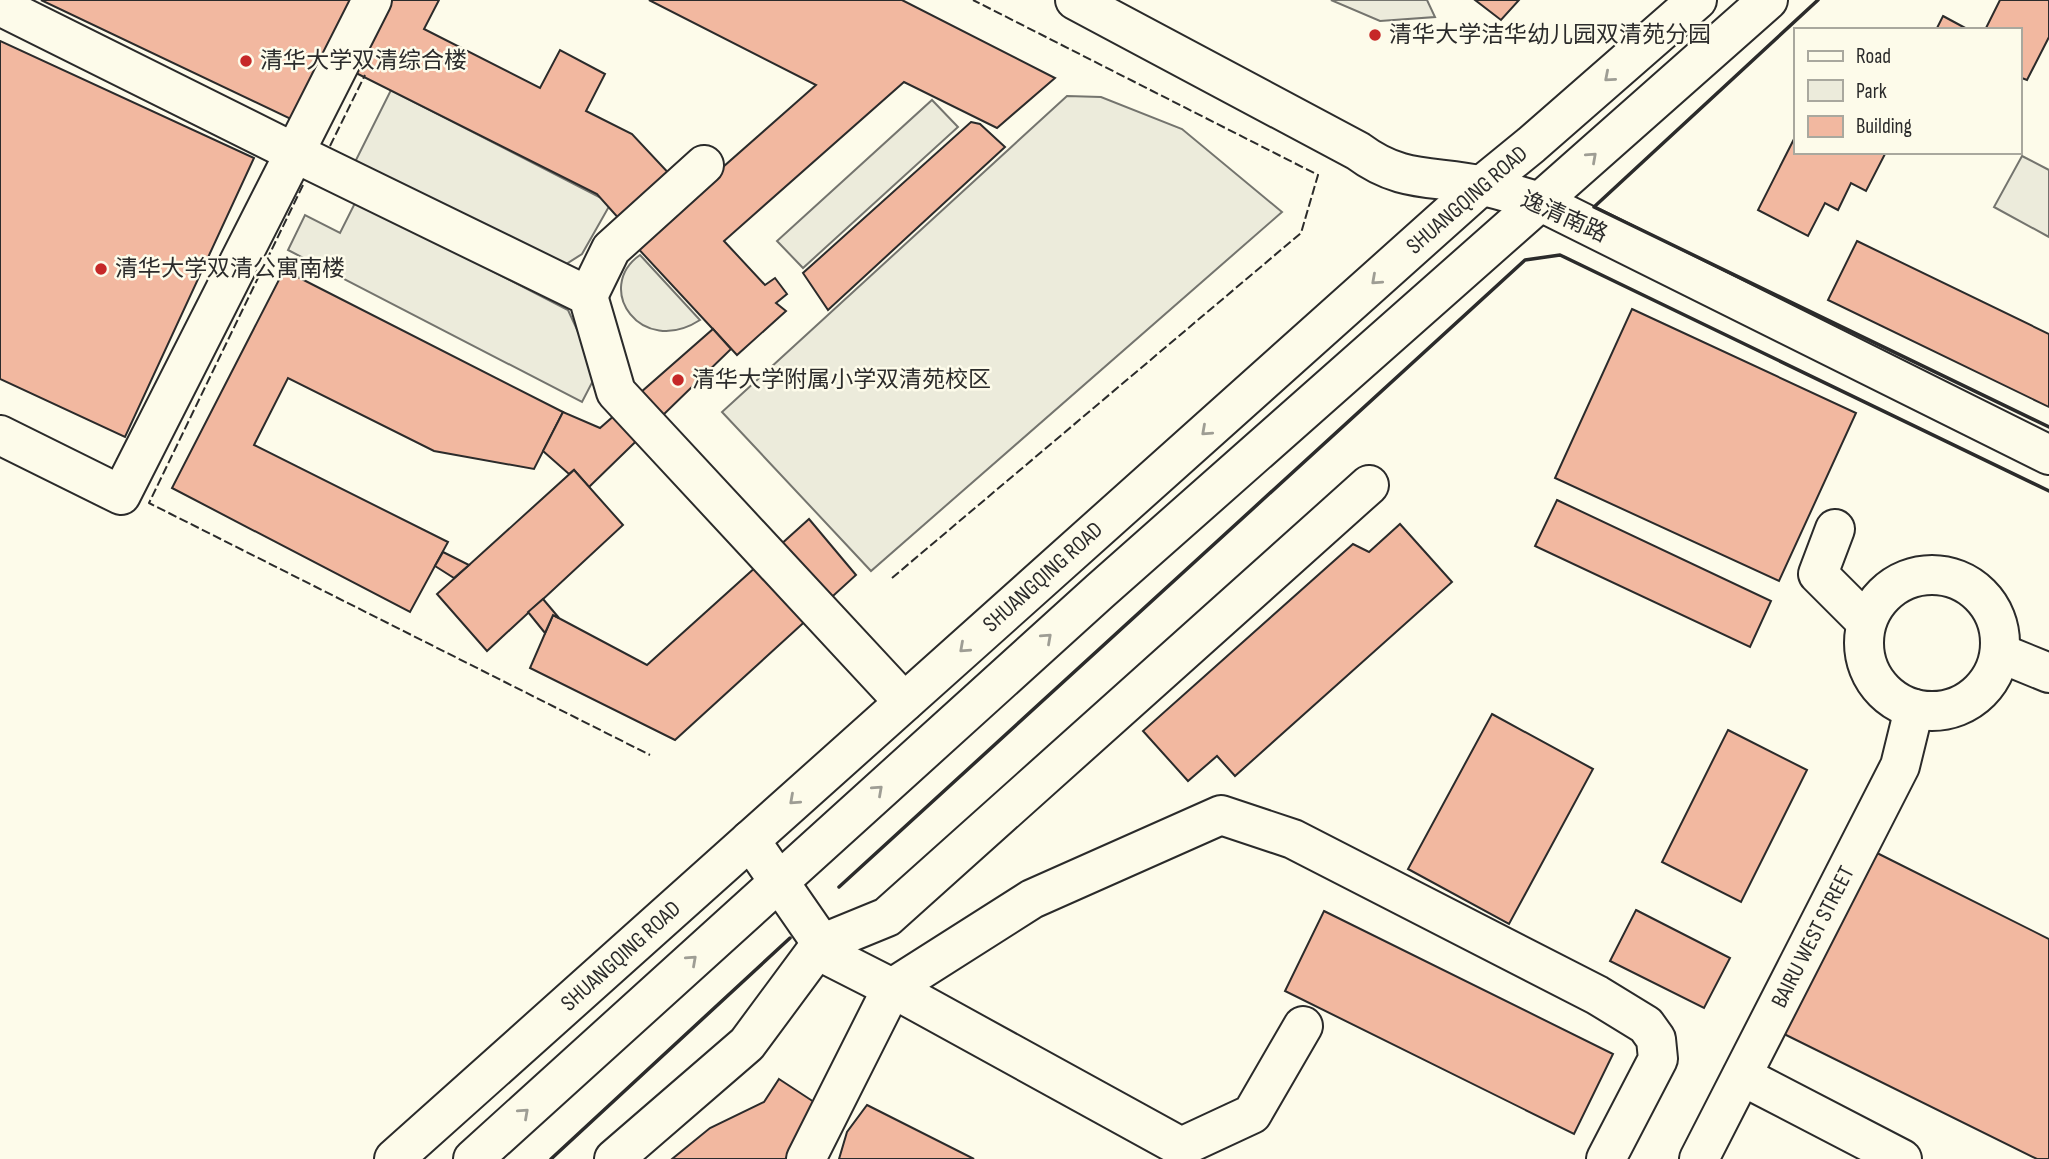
<svg xmlns="http://www.w3.org/2000/svg" width="2049" height="1159" font-family="'Sofia Sans Condensed','Noto Sans SC',sans-serif">
<style>
.green{fill:#ecebdb;stroke:#74746e;stroke-width:2}
.building{fill:#f2b8a0;stroke:#2b2b2b;stroke-width:2}
.lines{fill:none;stroke-linecap:round;stroke-linejoin:round}
.minor-casing{stroke:#2b2b2b;stroke-width:42}
.major-casing{stroke:#2b2b2b;stroke-width:42}
.minor{stroke:#fdfbea;stroke-width:38}
.major{stroke:#fdfbea;stroke-width:38}
.fence{stroke:#2b2b2b;stroke-width:2;stroke-dasharray:9 3.5;stroke-linecap:butt}
.wall{stroke:#2b2b2b;stroke-width:3.5}
.oneway{stroke:#9e9d94}
.poi-dot{fill:#c62828;stroke:#fdfbea;stroke-width:2.5}
.labels{text-anchor:middle;dominant-baseline:central;stroke-width:5;stroke-linejoin:round;paint-order:stroke}
.poi-label{font-size:23px;fill:#2b2b2b;stroke:#fdfbea;text-anchor:start}
.street-label{font-size:23px;fill:#2b2b2b;stroke:#fdfbea}
</style>
<rect width="100%" height="100%" fill="#fdfbea"/>
<!-- green -->
<g class="green">
<path d="M1331 0H1427L1435 17 1380 21Z"/>
<path d="M391 90 611 203 582 254 563 266 351 170Z"/>
<path d="M1067 96 1101 97 1182 129 1282 212 871 571 722 412Z"/>
<path d="M932 100 958 127 803 268 777 241Z"/>
<path d="M2022 156 2049 170V237L1994 207Z"/>
<path d="M356 201 568 310 597 373 582 402 288 250 305 215 340 233Z"/>
<path d="M640 255 700 320C641 358 593 288 640 255Z"/>
</g>
<!-- building -->
<g class="building">
<path d="M41 0H354L295 121Z"/>
<path d="M384 0H439L424 29 540 88 560 50 605 74 586 111 632 134 690 196 816 85 649 0H902L1055 78 997 128 904 82 724 241 765 285 775 278 787 294 776 303 786 311 737 355 633 243 638 240 597 194 350 70Z"/>
<path d="M1475 0H1519L1501 20Z"/>
<path d="M2000 0H2049V37L2027 80 2019 77V30H1985Z"/>
<path d="M1943 16 1969 30H1936Z"/>
<path d="M0 41 254 158 125 437 0 379Z"/>
<path d="M971 122 980 124 1005 147 828 310 803 273Z"/>
<path d="M1795 137V152H1886L1866 191 1851 183 1838 210 1825 203 1808 236 1758 210Z"/>
<path d="M1857 241 2049 334V407L1828 300Z"/>
<path d="M284 270 563 412 534 469 434 451 288 378 254 445 448 542 410 612 172 488Z"/>
<path d="M1632 309 1856 413 1779 581 1555 478Z"/>
<path d="M713 329 731 349 589 487 574 470 569 474 543 451 563 412 600 428Z"/>
<path d="M574 470 623 525 487 651 437 594Z"/>
<path d="M1557 500 1771 601 1750 647 1535 546Z"/>
<path d="M809 519 856 575 675 740 530 668 553 615 647 665Z"/>
<path d="M1400 524 1452 582 1235 776 1217 756 1188 781 1143 731 1353 544 1369 552Z"/>
<path d="M443 552 469 565 454 578 435 566Z"/>
<path d="M543 599 559 618 553 615 545 633 528 612Z"/>
<path d="M1492 714 1593 769 1509 924 1408 869Z"/>
<path d="M1728 730 1807 770 1741 902 1662 862Z"/>
<path d="M1875 852 2049 939V1159H2037L1784 1034Z"/>
<path d="M1636 910 1730 958 1704 1008 1610 961Z"/>
<path d="M1324 911 1613 1054 1574 1134 1285 991Z"/>
<path d="M779 1079 814 1102 786 1159H672L710 1128 764 1102Z"/>
<path d="M867 1105 974 1159H839L847 1132Z"/>
</g>
<g class="lines">
<!-- minor casing -->
<g class="minor-casing">
<g id="minor">
<path d="M1075 0 1358 151C1402 184 1434 175 1483 186 1502 190 1522 197 1541 202L2049 455"/>
<path d="M0 6 295 153 588 296 616 392 904 702"/>
<path d="M588 296 611 249 704 165"/>
<path d="M0 435 121 495 372 0"/>
<path d="M1835 529 1818 574 1866 622"/>
<circle cx="1932" cy="643" r="68"/>
<path d="M2000 653 2049 673"/>
<path d="M750 840 831 957 892 988 1181 1147 1252 1114 1303 1026"/>
<path d="M1742 1076 1902 1159"/>
<path d="M614 1159 747 1044 821 944 887 917 1369 485"/>
<path d="M806 1159 892 988 1032 899 1221 815 1293 839 1597 995 1646 1025 1656 1039 1658 1059 1606 1159"/>
<path d="M1699 1159 1900 766 1914 709"/>
</g>
</g>
<!-- major casing -->
<g class="major-casing">
<g id="major">
<path d="M394 1159 1482 185 1531 145 1697 0"/>
<path d="M473 1159 1100 591 1768 0"/>
</g>
</g>
<!-- minor -->
<use href="#minor" class="minor"/>
<!-- major -->
<use href="#major" class="major"/>
<!-- fence -->
<g class="fence">
<path d="M330 146 365 75"/>
<path d="M303 185 149 503 650 755"/>
<path d="M892 578 1301 233 1318 175 973 0"/>
</g>
<!-- wall -->
<g class="wall">
<path d="M1818 0 1594 207 2049 427"/>
<path d="M839 887 1525 260 1560 255 2049 491"/>
<path d="M551 1159 790 938"/>
</g>
</g>
<!-- one-way arrows -->
<defs><path id="oneway-chevron" d="M-2-3.5L2.5 0L-2 3.5" fill="none" stroke-width="1.6" stroke-linecap="round" stroke-linejoin="round" transform="scale(1.75)"/></defs>
<g class="oneway">
<use href="#oneway-chevron" transform="translate(1609 77) rotate(139)"/>
<use href="#oneway-chevron" transform="translate(1592 157) rotate(-42)"/>
<use href="#oneway-chevron" transform="translate(1376 280) rotate(138)"/>
<use href="#oneway-chevron" transform="translate(1206 431) rotate(138)"/>
<use href="#oneway-chevron" transform="translate(1047 638) rotate(-42)"/>
<use href="#oneway-chevron" transform="translate(964 648) rotate(138)"/>
<use href="#oneway-chevron" transform="translate(878 790) rotate(-42)"/>
<use href="#oneway-chevron" transform="translate(794 800) rotate(138)"/>
<use href="#oneway-chevron" transform="translate(692 960) rotate(-42)"/>
<use href="#oneway-chevron" transform="translate(524 1113) rotate(-42)"/>
</g>
<!-- markers -->
<g class="poi-dot">
<circle cx="1375" cy="35" r="7"/>
<circle cx="246" cy="61" r="7"/>
<circle cx="101" cy="269" r="7"/>
<circle cx="678" cy="380" r="7"/>
</g>
<g class="labels">
<!-- poi labels -->
<g class="poi-label">
<text x="1389" y="35">清华大学洁华幼儿园双清苑分园</text>
<text x="260" y="61">清华大学双清综合楼</text>
<text x="115" y="269">清华大学双清公寓南楼</text>
<text x="692" y="380">清华大学附属小学双清苑校区</text>
</g>
<!-- street labels -->
<g class="street-label">
<text transform="translate(1467 200) rotate(-41)">SHUANGQING ROAD</text>
<text transform="translate(1564 217) rotate(24)">逸清南路</text>
<text transform="translate(1043 577) rotate(-42)">SHUANGQING ROAD</text>
<text transform="translate(1813 937) rotate(-63)">BAIRU WEST STREET</text>
<text transform="translate(621 956) rotate(-42)">SHUANGQING ROAD</text>
</g>
</g>
<!-- legend -->
<rect x="1794" y="28" width="228" height="126" fill="#fdfbea" stroke="#a9a89e" stroke-width="2"/>
<rect x="1808" y="51" width="35" height="10" fill="#fdfbea" stroke="#a9a89e" stroke-width="2"/>
<text x="1856" y="63" font-size="21" fill="#2b2b2b">Road</text>
<rect x="1808" y="80" width="35" height="21" fill="#ecebdb" stroke="#a9a89e" stroke-width="2"/>
<text x="1856" y="98" font-size="21" fill="#2b2b2b">Park</text>
<rect x="1808" y="116" width="35" height="21" fill="#f2b8a0" stroke="#a9a89e" stroke-width="2"/>
<text x="1856" y="133" font-size="21" fill="#2b2b2b">Building</text>
</svg>
